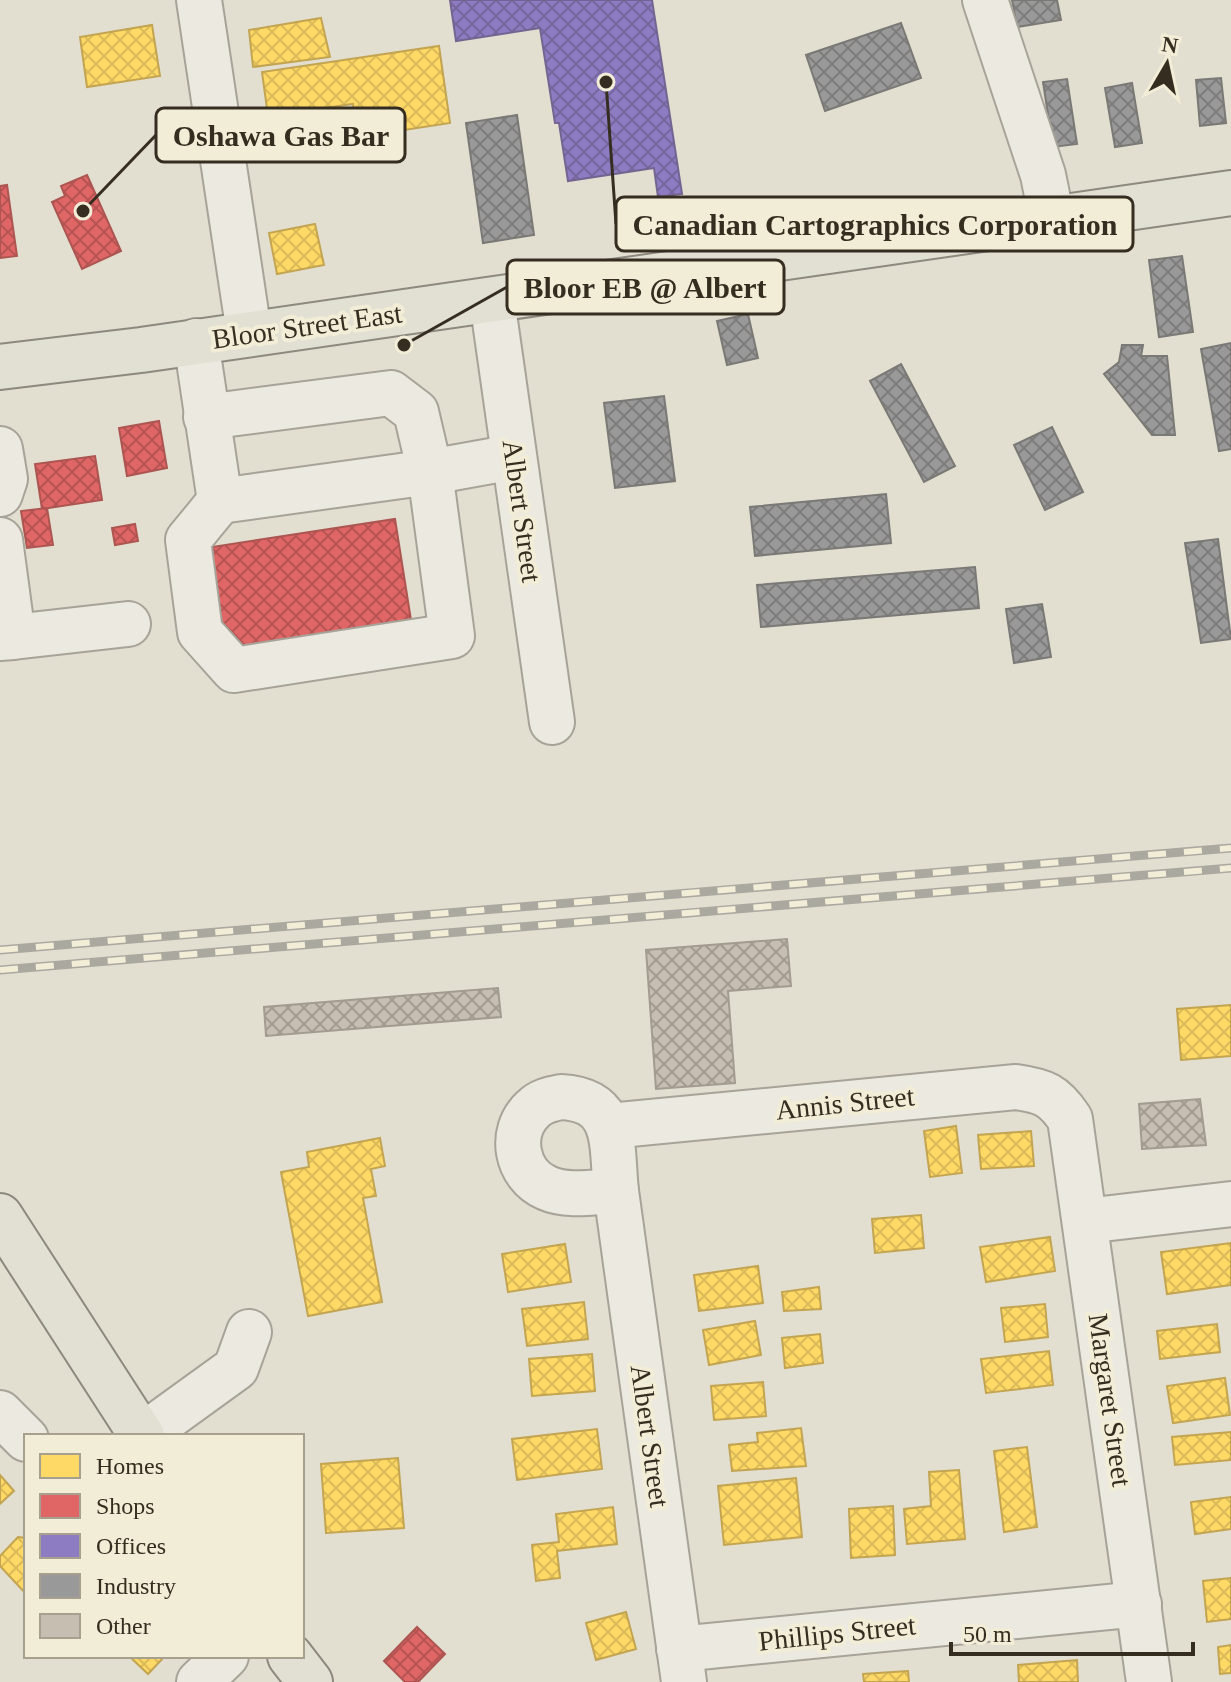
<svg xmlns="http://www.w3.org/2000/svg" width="1231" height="1682" font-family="Georgia,serif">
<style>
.homes{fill:url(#homes-cross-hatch);stroke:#c3a551;stroke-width:2}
.shops{fill:url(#shops-cross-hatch);stroke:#ad5551;stroke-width:2}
.offices{fill:url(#offices-cross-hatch);stroke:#746492;stroke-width:2}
.industry{fill:url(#industry-cross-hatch);stroke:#7b7975;stroke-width:2}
.building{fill:url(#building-cross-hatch);stroke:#a29b8f;stroke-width:2}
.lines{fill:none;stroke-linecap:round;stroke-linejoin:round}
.minor-casing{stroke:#a8a398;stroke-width:48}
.major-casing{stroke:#8d897f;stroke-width:48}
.minor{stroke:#ebe9e0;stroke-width:44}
.major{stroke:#e2dfd3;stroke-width:44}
.rail-casing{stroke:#aba8a0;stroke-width:9}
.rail{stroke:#f2edd7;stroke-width:6;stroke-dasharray:18;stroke-linecap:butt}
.labels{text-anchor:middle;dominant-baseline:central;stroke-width:8;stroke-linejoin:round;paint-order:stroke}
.street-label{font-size:28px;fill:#362d21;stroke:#f2edd7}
.leader{fill:none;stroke:#362d21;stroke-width:3}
.callout-dot{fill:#362d21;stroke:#f2edd7;stroke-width:3}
.callout{fill:#f2edd7;stroke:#362d21;stroke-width:3}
.callout-label{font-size:30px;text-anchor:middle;font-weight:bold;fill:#362d21}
</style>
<defs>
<pattern id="homes-cross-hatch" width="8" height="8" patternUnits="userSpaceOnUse" patternTransform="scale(2)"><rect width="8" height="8" fill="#ffd966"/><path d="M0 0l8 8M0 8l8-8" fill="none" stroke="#dbbb58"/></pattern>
<pattern id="shops-cross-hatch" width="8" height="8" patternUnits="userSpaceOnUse" patternTransform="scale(2)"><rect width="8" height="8" fill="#e06666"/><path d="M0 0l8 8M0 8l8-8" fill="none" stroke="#b65454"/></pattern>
<pattern id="offices-cross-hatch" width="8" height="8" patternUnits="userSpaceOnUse" patternTransform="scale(2)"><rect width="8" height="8" fill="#8e7cc3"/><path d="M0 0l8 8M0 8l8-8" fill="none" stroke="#75669e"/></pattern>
<pattern id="industry-cross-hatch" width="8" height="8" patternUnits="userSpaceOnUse" patternTransform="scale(2)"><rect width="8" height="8" fill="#999"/><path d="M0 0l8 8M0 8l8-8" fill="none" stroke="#7e7d7c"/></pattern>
<pattern id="building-cross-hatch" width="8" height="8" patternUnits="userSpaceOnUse" patternTransform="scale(2)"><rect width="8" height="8" fill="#c6beb1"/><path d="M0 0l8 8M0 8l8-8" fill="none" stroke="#a29b90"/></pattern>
</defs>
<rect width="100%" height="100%" fill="#e2ded0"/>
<!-- homes -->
<g class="homes">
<path d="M321 18 330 57 253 67 249 30Z"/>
<path d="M152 25 160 76 87 87 80 37Z"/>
<path d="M439 46 450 123 358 137 353 104 268 116 262 72Z"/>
<path d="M315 224 324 265 277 274 269 233Z"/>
<path d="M1231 1005V1056L1181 1060 1177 1009Z"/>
<path d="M956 1126 962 1173 930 1177 924 1131Z"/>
<path d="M1031 1131 1034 1166 981 1169 978 1135Z"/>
<path d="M380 1138 385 1166 371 1169 376 1196 363 1198 382 1302 308 1316 281 1172 309 1167 307 1152Z"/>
<path d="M921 1215 924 1248 875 1253 872 1219Z"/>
<path d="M1050 1237 1055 1271 986 1282 980 1247Z"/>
<path d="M1231 1243V1285L1167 1294 1161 1252Z"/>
<path d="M565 1244 571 1282 508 1292 502 1254Z"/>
<path d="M758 1266 763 1303 699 1311 694 1275Z"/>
<path d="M819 1287 821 1309 784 1311 782 1292Z"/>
<path d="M584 1302 588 1339 527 1346 522 1309Z"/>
<path d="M1045 1304 1048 1337 1005 1342 1001 1308Z"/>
<path d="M755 1321 761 1355 709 1365 703 1330Z"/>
<path d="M1217 1324 1220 1352 1160 1359 1157 1331Z"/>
<path d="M820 1334 823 1363 785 1368 782 1338Z"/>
<path d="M1049 1351 1053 1385 986 1393 981 1359Z"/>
<path d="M592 1354 595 1391 532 1396 529 1359Z"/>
<path d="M1225 1378 1230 1415 1173 1423 1167 1386Z"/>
<path d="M763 1382 766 1416 714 1420 711 1386Z"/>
<path d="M801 1428 806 1466 732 1471 729 1445 758 1442 757 1433Z"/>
<path d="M597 1429 602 1469 517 1480 512 1439Z"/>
<path d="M1231 1432V1460L1175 1465 1172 1437Z"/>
<path d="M1027 1447 1037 1527 1004 1532 994 1451Z"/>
<path d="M398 1458 404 1528 326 1533 321 1464Z"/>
<path d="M959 1470 965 1539 907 1544 904 1509 931 1506 929 1472Z"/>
<path d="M0 1475 14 1491 0 1504Z"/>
<path d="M796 1478 802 1537 724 1545 718 1486Z"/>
<path d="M1231 1497V1529L1195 1534 1191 1502Z"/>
<path d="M893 1506 895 1555 851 1558 849 1509Z"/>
<path d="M613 1507 617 1544 557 1551 560 1578 536 1581 532 1545 559 1542 556 1514Z"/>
<path d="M18 1537 26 1538V1594L0 1566V1556Z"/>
<path d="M1231 1578V1619L1207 1622 1203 1581Z"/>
<path d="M626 1612 636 1649 596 1660 586 1623Z"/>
<path d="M1231 1645V1673L1220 1674 1218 1647Z"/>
<path d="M129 1656H165L148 1674Z"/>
<path d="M1077 1660 1078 1682H1019L1018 1665Z"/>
<path d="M908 1671 909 1682H864L863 1674Z"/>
</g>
<!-- shops -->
<g class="shops">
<path d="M87 175 121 251 82 269 52 202 65 196 61 186Z"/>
<path d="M7 185 17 256 0 258V186Z"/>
<path d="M159 421 167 468 127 476 119 428Z"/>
<path d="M95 456 102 500 42 509 35 464Z"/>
<path d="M47 508 53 545 27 548 21 511Z"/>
<path d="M395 519 413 633 239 660 212 635 199 549Z"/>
<path d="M135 524 138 541 115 545 112 528Z"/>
<path d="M417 1627 445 1654 418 1682H405L384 1661Z"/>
</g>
<!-- offices -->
<path class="offices" d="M450 0H652L682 194 658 197 654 168 568 181 559 123H555L540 28 456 41Z"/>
<!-- industry -->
<g class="industry">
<path d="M1012 0H1057L1061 20 1017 27Z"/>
<path d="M901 23 921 78 825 111 806 55Z"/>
<path d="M1221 78 1226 123 1200 126 1196 80Z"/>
<path d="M1067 79 1077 144 1053 147 1043 82Z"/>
<path d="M1132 83 1142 143 1115 147 1105 88Z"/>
<path d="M517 115 534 235 483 243 466 123Z"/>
<path d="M1182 256 1193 332 1159 337 1149 260Z"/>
<path d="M748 314 758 358 727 365 717 321Z"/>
<path d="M1231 343V449L1219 451 1201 349Z"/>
<path d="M1122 345H1143L1141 356H1167L1175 435H1152L1104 374 1119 362Z"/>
<path d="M901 364 955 466 924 482 870 381Z"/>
<path d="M664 396 675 481 615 488 604 403Z"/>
<path d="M1052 427 1083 492 1045 510 1014 445Z"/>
<path d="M886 494 891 543 755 556 750 507Z"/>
<path d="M1218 539 1231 639 1201 643 1185 543Z"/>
<path d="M975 567 979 608 761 627 757 585Z"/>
<path d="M1042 604 1051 657 1014 663 1006 609Z"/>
</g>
<!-- building -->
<g class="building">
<path d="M787 939 791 986 728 991 735 1083 656 1089 646 950Z"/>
<path d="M498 988 501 1017 266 1036 264 1007Z"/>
<path d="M1200 1099 1206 1145 1142 1149 1139 1104Z"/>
</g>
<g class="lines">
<!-- minor casing -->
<g class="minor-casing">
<g id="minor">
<path d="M199 0 249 333"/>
<path d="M985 0 1043 175 1052 219"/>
<path d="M492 300 552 722"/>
<path d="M196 341 220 501 430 472 514 457"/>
<path d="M206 417 391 393 416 412 430 472 452 636 234 670 200 632 188 540 220 501"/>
<path d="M0 449 5 479 0 494"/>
<path d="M0 540 13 637 0 638"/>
<path d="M13 637 128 624"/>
<path d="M561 1097C620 1100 611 1146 616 1191 594 1192 567 1197 547 1188 516 1175 508 1132 533 1109 541 1101 551 1099 561 1097Z"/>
<path d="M609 1126 1016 1087C1044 1091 1054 1095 1070 1119L1149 1682"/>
<path d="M616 1191 684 1682"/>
<path d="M1085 1221 1231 1204"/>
<path d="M0 1413 26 1439"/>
<path d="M142 1436 236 1368 249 1332"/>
<path d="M679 1649 1139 1604"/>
<path d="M199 1682 226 1656"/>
</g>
</g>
<!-- major casing -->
<g class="major-casing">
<g id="major">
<path d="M0 367 141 350 1231 193"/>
<path d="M0 1216 142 1436"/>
<path d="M290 1656 310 1682"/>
</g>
</g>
<!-- minor -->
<use href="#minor" class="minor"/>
<!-- major -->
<use href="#major" class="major"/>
<!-- rail casing -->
<g class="rail-casing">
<g id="rail">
<path d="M0 950 1231 848"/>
<path d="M0 970 1231 868"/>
</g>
</g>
<!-- rail -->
<use href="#rail" class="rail"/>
</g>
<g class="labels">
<!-- street labels -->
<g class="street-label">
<text transform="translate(307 326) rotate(-8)">Bloor Street East</text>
<text transform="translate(522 511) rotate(82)">Albert Street</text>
<text transform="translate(845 1103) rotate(-6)">Annis Street</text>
<text transform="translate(1110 1400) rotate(82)">Margaret Street</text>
<text transform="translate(650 1436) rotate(82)">Albert Street</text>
<text transform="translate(837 1633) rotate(-6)">Phillips Street</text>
</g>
</g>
<!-- callouts -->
<path class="leader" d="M83 211L156 135M606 82L616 224M404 345L507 287"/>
<g class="callout-dot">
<circle cx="83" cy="211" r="8"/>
<circle cx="606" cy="82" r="8"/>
<circle cx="404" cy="345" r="8"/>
</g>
<g class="callout">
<rect x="156" y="108" width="249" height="54" rx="8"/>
<rect x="616" y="197" width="517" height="54" rx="8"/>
<rect x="507" y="260" width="277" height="54" rx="8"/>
</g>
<g class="callout-label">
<text x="281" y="146">Oshawa Gas Bar</text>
<text x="875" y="235">Canadian Cartographics Corporation</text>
<text x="645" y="298">Bloor EB @ Albert</text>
</g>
<!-- legend -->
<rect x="24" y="1434" width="280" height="224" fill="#f2edd7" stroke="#a7a08e" stroke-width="2"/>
<rect x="40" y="1454" width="40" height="24" fill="#ffd966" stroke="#a7a08e" stroke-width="2"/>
<text x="96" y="1474" font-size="24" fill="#362d21">Homes</text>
<rect x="40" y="1494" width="40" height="24" fill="#e06666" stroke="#a7a08e" stroke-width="2"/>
<text x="96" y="1514" font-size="24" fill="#362d21">Shops</text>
<rect x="40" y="1534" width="40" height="24" fill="#8e7cc3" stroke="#a7a08e" stroke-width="2"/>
<text x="96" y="1554" font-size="24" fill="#362d21">Offices</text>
<rect x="40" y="1574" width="40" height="24" fill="#999999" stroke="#a7a08e" stroke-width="2"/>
<text x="96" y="1594" font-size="24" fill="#362d21">Industry</text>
<rect x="40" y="1614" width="40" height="24" fill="#c6beb1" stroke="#a7a08e" stroke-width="2"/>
<text x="96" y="1634" font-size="24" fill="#362d21">Other</text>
<!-- north arrow -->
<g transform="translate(1167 64) rotate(9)" stroke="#f2edd7" stroke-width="6" paint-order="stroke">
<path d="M0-6L14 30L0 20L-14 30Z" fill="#362d21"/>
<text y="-12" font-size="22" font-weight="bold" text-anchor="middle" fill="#362d21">N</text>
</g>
<!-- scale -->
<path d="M951 1642v12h242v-12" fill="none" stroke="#362d21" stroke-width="4"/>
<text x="963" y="1642" font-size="24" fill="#362d21" stroke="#f2edd7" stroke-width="6" paint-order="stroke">50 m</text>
</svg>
